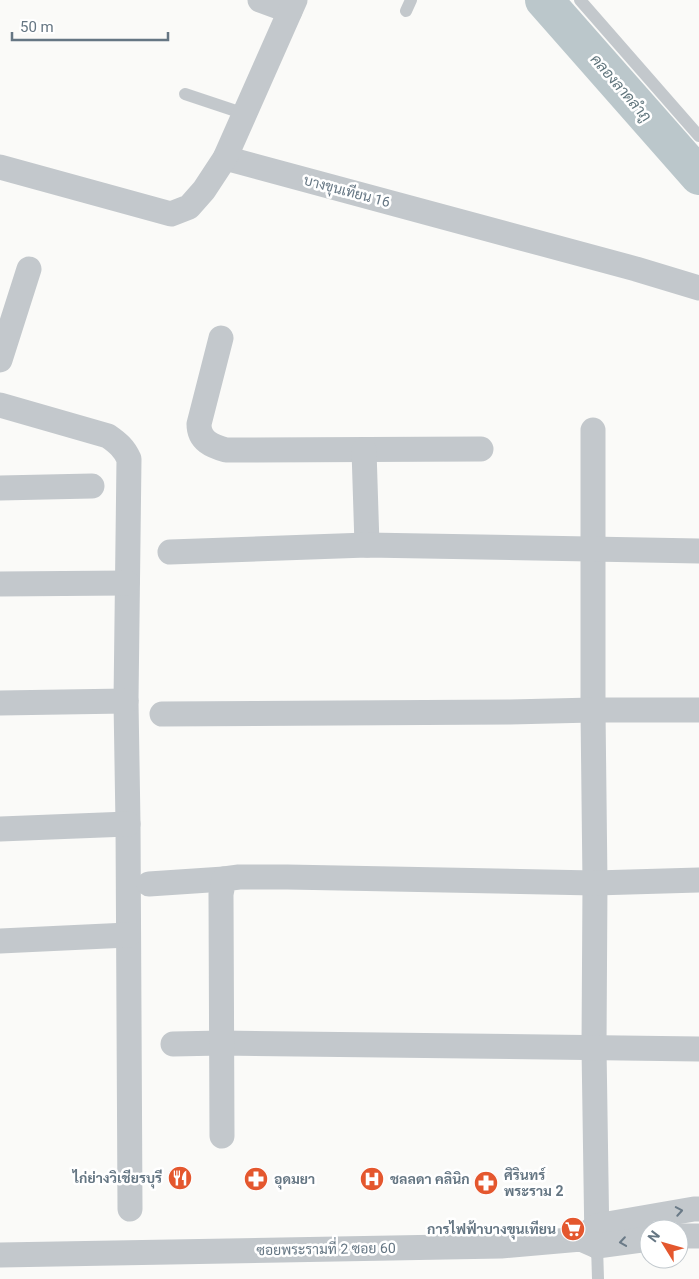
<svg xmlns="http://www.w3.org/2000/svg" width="699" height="1279" font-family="Roboto,Sarabun,sans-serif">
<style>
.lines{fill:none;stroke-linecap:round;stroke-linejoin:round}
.river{stroke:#bbc7cb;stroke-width:38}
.lane{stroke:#c3c8cc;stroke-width:12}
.street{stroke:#c3c8cc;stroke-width:25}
.oneway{stroke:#6a7a87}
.labels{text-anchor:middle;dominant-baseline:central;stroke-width:5;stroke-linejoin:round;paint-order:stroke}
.street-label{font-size:14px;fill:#657683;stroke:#fff}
.poi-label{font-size:14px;font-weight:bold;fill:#657683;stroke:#fff;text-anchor:start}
.water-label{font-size:15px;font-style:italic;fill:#60757c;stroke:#fff}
</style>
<rect width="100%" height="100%" fill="#fafaf8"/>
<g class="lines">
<!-- river -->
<path class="river" d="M544 0 699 176"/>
<!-- lane -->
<g class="lane">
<path d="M580 0 699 136"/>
<path d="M406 11 411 0"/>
<path d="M185 94 245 114"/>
<path d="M597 1246 598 1279"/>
</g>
<!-- street -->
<g class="street">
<path d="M260 0 290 11"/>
<path d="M225 158 636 269 699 288"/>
<path d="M0 167 171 214 189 207 204 190 225 158 295 0"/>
<path d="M221 338 199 424C199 441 212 446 226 450L481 449"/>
<path d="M0 360 29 269"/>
<path d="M0 405 108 436C118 443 124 448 129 459L126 701 128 824 130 1209"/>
<path d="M593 430V710L595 883 594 1047 597 1246"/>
<path d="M364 450 367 545"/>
<path d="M0 488 92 486"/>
<path d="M170 552 367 545 699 551"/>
<path d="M0 584 127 583"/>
<path d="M0 703 126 701"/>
<path d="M162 714 510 712 593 710H699"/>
<path d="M0 829 128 824"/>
<path d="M149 884 224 879"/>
<path d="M0 941 128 935"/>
<path d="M173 1044 222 1043 699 1049"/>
<path d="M222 1136 221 894 224 879 239 877H287L595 883 699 880"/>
<path d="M584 1236 596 1226 694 1209H699"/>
<path d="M679 1236H699"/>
<path d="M0 1255 501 1246 581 1239 597 1246 649 1239"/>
</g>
</g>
<!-- one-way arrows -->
<defs><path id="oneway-chevron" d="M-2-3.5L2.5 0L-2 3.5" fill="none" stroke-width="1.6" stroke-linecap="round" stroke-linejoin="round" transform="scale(1.25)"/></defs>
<g class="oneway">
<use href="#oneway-chevron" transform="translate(679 1211) rotate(-10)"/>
<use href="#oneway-chevron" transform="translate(623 1242) rotate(172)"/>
</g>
<!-- icons -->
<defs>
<g id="restaurant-disc" transform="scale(1.25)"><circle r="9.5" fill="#e4572e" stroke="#fff"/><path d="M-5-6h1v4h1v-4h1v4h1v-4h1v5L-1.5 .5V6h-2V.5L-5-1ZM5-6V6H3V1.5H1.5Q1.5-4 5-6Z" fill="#fff"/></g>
<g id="pharmacy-disc" transform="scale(1.25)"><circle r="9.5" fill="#e4572e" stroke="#fff"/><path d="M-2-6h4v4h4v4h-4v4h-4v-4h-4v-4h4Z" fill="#fff"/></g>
<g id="hospital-disc" transform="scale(1.25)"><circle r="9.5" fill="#e4572e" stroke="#fff"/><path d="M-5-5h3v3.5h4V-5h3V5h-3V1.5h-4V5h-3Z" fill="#fff"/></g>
<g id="supermarket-disc" transform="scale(1.25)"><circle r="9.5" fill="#e4572e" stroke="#fff"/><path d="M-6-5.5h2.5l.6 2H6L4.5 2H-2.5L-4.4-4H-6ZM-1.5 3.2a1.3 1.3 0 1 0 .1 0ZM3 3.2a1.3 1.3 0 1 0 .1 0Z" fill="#fff"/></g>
</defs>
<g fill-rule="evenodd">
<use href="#restaurant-disc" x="180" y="1178"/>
<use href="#pharmacy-disc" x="256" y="1179"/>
<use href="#hospital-disc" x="372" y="1179"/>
<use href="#pharmacy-disc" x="486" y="1183"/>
<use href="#supermarket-disc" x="573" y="1229"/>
</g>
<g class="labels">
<!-- street labels -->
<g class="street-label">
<text transform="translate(347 191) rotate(15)">บางขุนเทียน 16</text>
<text transform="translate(326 1249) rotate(-1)">ซอยพระรามที่ 2 ซอย 60</text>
</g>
<!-- poi labels -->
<g class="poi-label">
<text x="504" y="1175">ศิรินทร์<tspan x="504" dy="16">พระราม 2</tspan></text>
<text x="162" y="1178" text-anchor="end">ไก่ย่างวิเชียรบุรี</text>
<text x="274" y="1179">อุดมยา</text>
<text x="390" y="1179">ชลลดา คลินิก</text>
<text x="556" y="1229" text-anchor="end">การไฟฟ้าบางขุนเทียน</text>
</g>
<!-- water labels -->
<g class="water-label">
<text transform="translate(621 88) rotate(49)">คลองลาดลำภู</text>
</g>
</g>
<!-- north arrow -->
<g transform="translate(664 1244) rotate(307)"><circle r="24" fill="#ffffff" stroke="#c1c8cd"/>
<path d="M0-4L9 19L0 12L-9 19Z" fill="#e4572e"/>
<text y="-8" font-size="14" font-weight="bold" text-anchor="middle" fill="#657683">N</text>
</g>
<!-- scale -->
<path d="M12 32v8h156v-8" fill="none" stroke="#657683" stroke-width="2.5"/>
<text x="20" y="32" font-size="15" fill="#657683" stroke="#ffffff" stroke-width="4" paint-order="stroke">50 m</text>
</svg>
